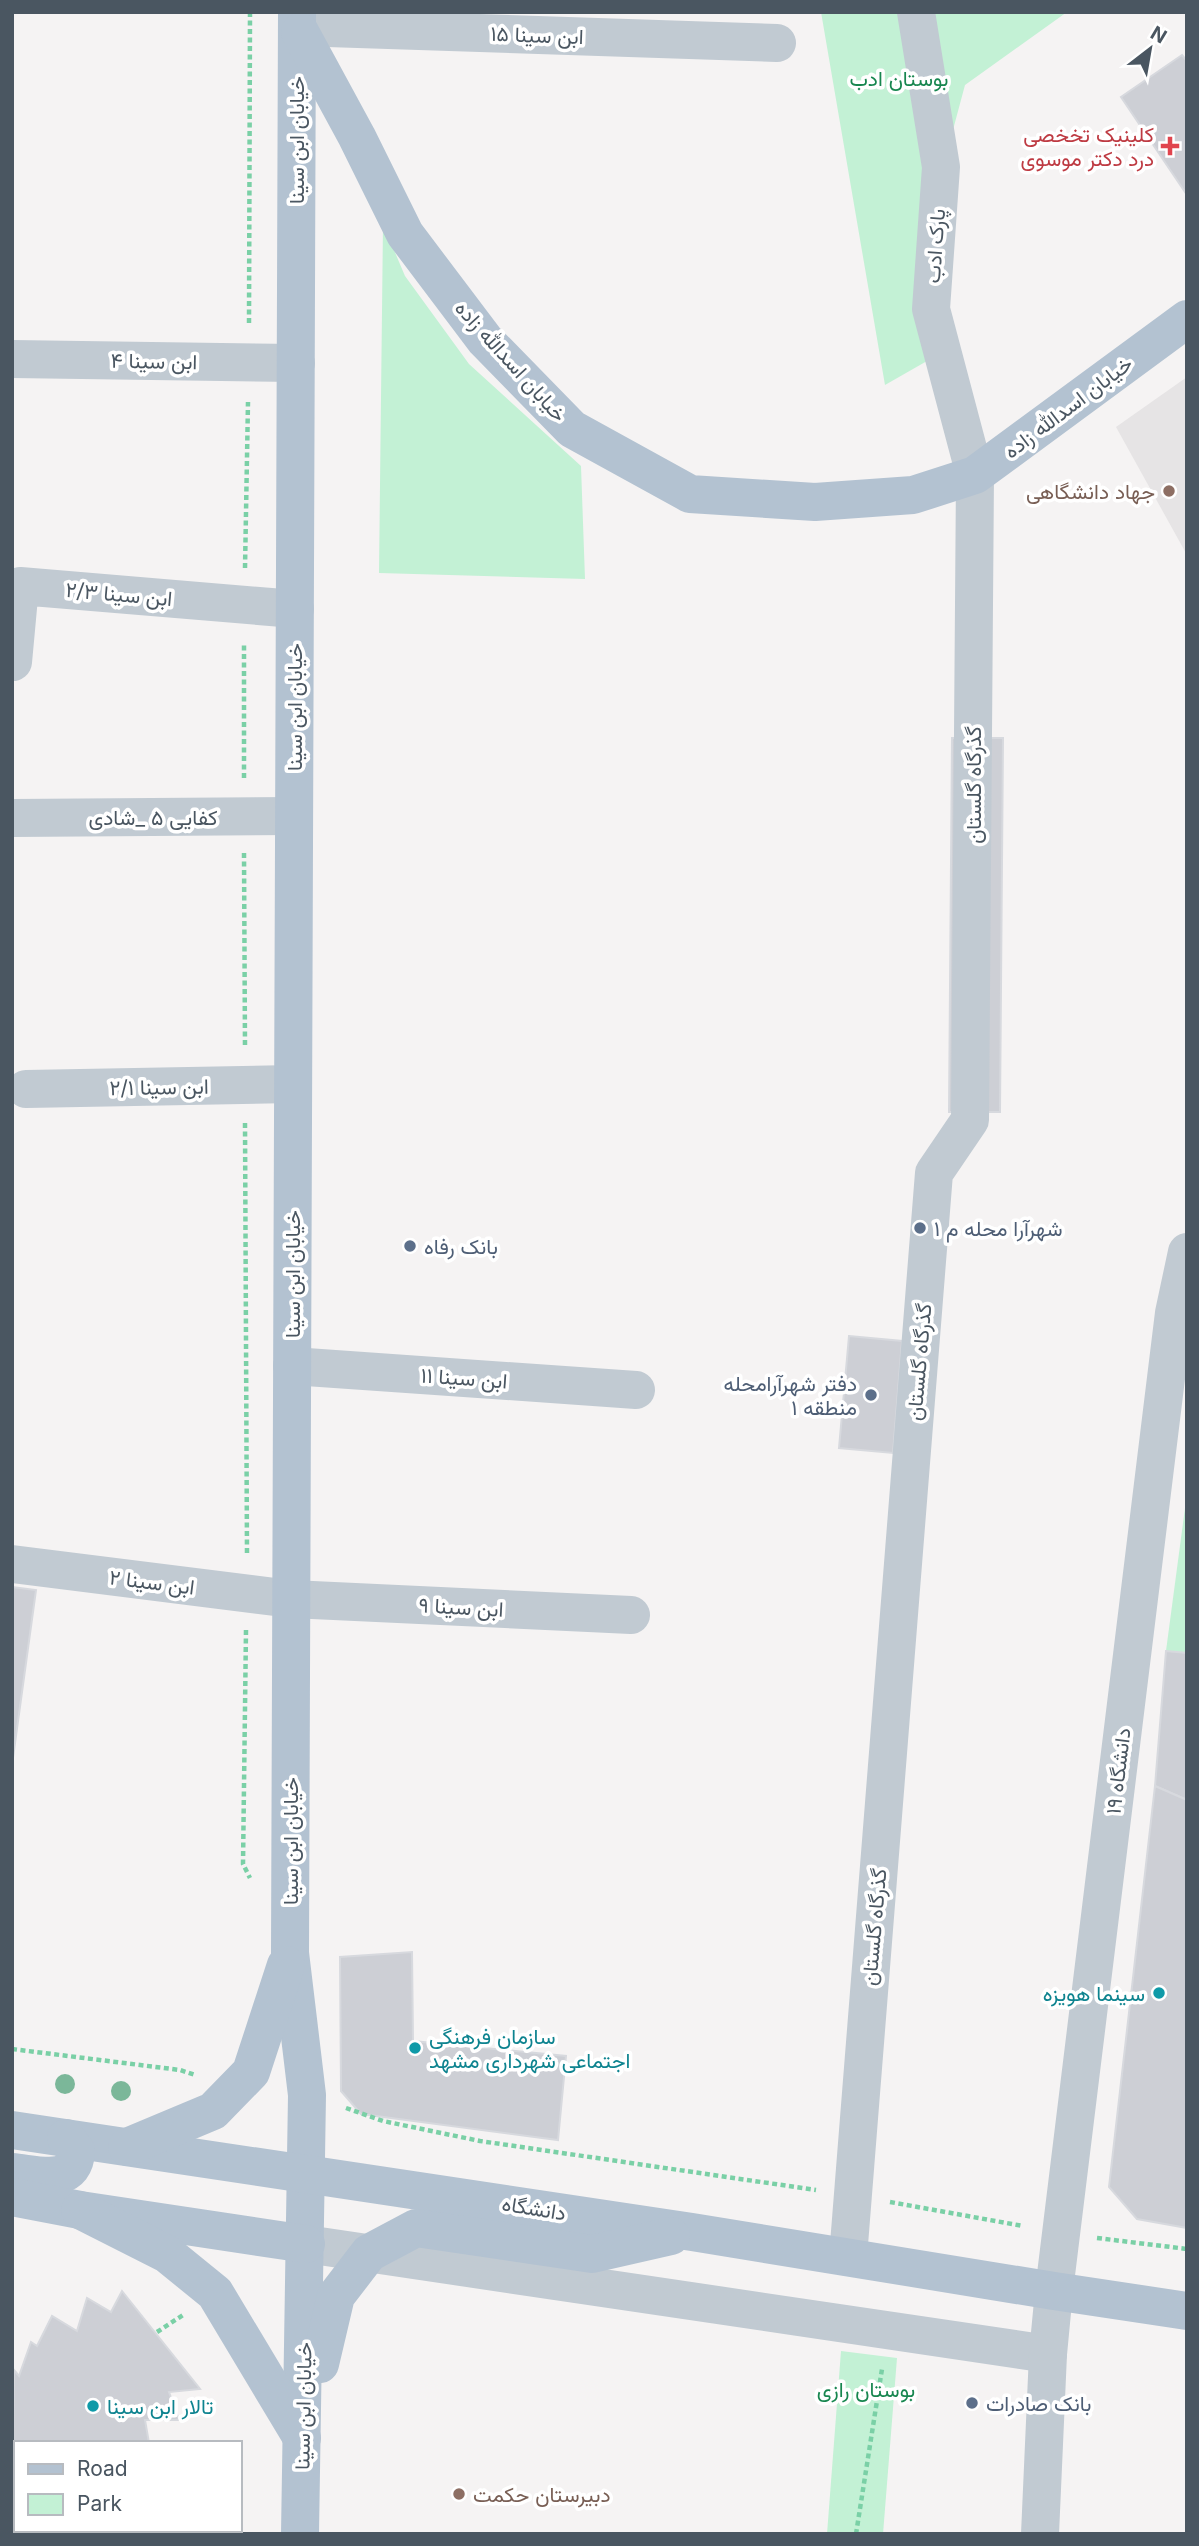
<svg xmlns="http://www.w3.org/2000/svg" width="1199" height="2546" font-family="Inter,Vazirmatn,sans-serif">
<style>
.education{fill:#e6e4e5}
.green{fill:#c3f1d5}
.building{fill:#cdcfd5;stroke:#d7d9de;stroke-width:2}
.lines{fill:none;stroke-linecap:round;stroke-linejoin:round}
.path{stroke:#7ad0a6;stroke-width:4.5;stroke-dasharray:5 3.5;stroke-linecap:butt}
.minor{stroke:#c1cad2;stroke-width:38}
.major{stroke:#b3c2d1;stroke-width:38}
.tree{fill:#7bb799}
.health-dot{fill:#e0444e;stroke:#fff;stroke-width:2.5}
.education-dot{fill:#8d6e63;stroke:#fff;stroke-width:2.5}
.service-dot{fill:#5c6f8a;stroke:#fff;stroke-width:2.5}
.culture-dot{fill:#0f9aa8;stroke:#fff;stroke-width:2.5}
.labels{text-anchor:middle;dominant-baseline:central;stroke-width:7;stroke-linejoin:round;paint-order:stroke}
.street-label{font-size:21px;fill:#4a5661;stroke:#fff}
.park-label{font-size:21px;fill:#17864f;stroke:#fff}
.health-label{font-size:21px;fill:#be3a42;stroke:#fff;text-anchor:end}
.education-label{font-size:21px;fill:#785e54;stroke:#fff;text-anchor:end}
.service-label{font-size:21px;fill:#4e5e75;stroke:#fff;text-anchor:start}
.culture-label{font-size:21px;fill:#0d838f;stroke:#fff;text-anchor:start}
</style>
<rect width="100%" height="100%" fill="#f5f3f3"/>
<!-- education -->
<g class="education">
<path d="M1187 377V555L1116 427Z"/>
<path d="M71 2530H179V2534H64Z"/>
</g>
<!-- green -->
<g class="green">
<path d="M821 12H1067L965 85 916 268 955 345 885 385Z"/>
<path d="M383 224 405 276 469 364 581 466 585 579 379 573Z"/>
<path d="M1187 1493V1653L1166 1651Z"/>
<path d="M841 2351 897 2358 883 2534H827Z"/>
</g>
<!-- building -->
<g class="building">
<path d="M1182 55 1187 61V195L1121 97Z"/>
<path d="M952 738H1003L1000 1112H949Z"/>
<path d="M849 1336 902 1341 893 1453 839 1448Z"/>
<path d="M12 1587 36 1590 12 1765Z"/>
<path d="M1166 1651 1187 1653V1800L1155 1786Z"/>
<path d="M1155 1786 1187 1800V2228L1137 2219 1109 2187Z"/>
<path d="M412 1952 413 2041 566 2056 558 2140 361 2114 341 2091 340 1957Z"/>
<path d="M122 2291 200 2389 169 2392 179 2420H145L149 2443H16V2495L12 2497 14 2370 19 2376 31 2342 37 2346 52 2316 77 2331 87 2298 111 2312Z"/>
</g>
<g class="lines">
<!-- path -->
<g class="path">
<path d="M249 323 250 12"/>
<path d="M245 568 248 402"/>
<path d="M244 778V643"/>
<path d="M244 853 245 1047"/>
<path d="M245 1123 247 1555"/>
<path d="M246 1630 243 1864 250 1878"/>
<path d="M12 2049 180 2070 195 2075"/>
<path d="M346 2108 383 2121 480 2141 816 2190"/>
<path d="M890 2202 1023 2226"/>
<path d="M1097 2238 1187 2249"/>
<path d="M157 2332 183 2315"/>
<path d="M856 2534 882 2369"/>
</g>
<!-- minor -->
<g class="minor">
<path d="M297 27 777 43"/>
<path d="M12 359 296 363"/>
<path d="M13 662 20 586 295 609"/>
<path d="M12 818 294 816"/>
<path d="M26 1089 293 1084"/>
<path d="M292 1366 636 1390"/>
<path d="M12 1564 291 1599 631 1615"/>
<path d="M306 2244 1048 2354"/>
<path d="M848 2257 934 1173 970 1120 975 475 931 309 941 167 916 12"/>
<path d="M1040 2534 1048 2354 1054 2291 1174 1313 1187 1252"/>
</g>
<!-- major -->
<g class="major">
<path d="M297 12 290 1953 307 2095 300 2534"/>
<path d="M300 32 357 137 405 234 485 340 572 429 690 494 815 502 913 495 975 475 1187 319"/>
<path d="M12 2130 692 2232 1054 2291 1187 2311"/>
<path d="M127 2147 213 2111 251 2072 286 1965"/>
<path d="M12 2172C37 2174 75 2187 76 2151L66 2138"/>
<path d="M12 2197 80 2210 306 2244"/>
<path d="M80 2210 167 2254 215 2293 302 2438"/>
<path d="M320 2364 336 2296 369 2253 416 2228 592 2254 671 2236"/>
</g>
</g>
<!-- trees -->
<g class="tree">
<circle cx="65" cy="2084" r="10"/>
<circle cx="121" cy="2091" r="10"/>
</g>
<!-- markers -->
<path class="health-dot" d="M1166.5 135.5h7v7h7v7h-7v7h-7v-7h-7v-7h7z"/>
<g class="education-dot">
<circle cx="1169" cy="491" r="7"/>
<circle cx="459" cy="2494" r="7"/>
</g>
<g class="service-dot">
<circle cx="920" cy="1228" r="7"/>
<circle cx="410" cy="1246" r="7"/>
<circle cx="871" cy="1395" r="7"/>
<circle cx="972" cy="2403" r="7"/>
</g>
<g class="culture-dot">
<circle cx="1159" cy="1993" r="7"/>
<circle cx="415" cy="2048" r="7"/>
<circle cx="93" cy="2406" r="7"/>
</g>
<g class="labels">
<!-- street labels -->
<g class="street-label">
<text transform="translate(537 35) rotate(2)">ابن سینا ۱۵</text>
<text transform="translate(296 140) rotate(-90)">خیابان ابن سینا</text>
<text transform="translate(935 246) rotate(-86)">پارک ادب</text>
<text transform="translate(154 361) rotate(1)">ابن سینا ۴</text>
<text transform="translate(511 361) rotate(48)">خیابان اسدالله زاده</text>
<text transform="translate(1068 407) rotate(-37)">خیابان اسدالله زاده</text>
<text transform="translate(119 594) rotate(5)">ابن سینا ۲/۳</text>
<text transform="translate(294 707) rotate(-90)">خیابان ابن سینا</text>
<text transform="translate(973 785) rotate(-90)">گذرگاه گلستان</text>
<text x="153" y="817">کفایی ۵ _شادی</text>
<text transform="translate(159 1087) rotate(-1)">ابن سینا ۲/۱</text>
<text transform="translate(292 1274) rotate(-90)">خیابان ابن سینا</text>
<text transform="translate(919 1362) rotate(-85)">گذرگاه گلستان</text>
<text transform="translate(464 1378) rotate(4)">ابن سینا ۱۱</text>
<text transform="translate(152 1582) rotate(7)">ابن سینا ۲</text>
<text transform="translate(461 1607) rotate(3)">ابن سینا ۹</text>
<text transform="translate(1118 1771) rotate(-83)">دانشگاه ۱۹</text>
<text transform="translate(290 1841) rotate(-90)">خیابان ابن سینا</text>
<text transform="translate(874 1927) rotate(-85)">گذرگاه گلستان</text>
<text transform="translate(534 2208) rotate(9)">دانشگاه</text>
<text transform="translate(303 2406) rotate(-89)">خیابان ابن سینا</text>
</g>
<!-- park labels -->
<g class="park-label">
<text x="899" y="78">بوستان ادب</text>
<text x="866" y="2389">بوستان رازی</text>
</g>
<!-- health labels -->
<g class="health-label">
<text x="1154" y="134">کلینیک تخخصی<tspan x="1154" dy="24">درد دکتر موسوی</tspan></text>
</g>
<!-- education labels -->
<g class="education-label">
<text x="1155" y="491">جهاد دانشگاهی</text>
<text x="473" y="2494" text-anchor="start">دبیرستان حکمت</text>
</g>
<!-- service labels -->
<g class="service-label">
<text x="934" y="1228">شهرآرا محله م ۱</text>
<text x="424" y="1246">بانک رفاه</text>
<text x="857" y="1383" text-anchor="end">دفتر شهرآرامحله<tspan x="857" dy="24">منطقه ۱</tspan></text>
<text x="986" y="2403">بانک صادرات</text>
</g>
<!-- culture labels -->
<g class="culture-label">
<text x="1145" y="1993" text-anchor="end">سینما هویزه</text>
<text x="429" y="2036">سازمان فرهنگی<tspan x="429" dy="24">اجتماعی شهرداری مشهد</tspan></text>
<text x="107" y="2406">تالار ابن سینا</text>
</g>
</g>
<!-- border -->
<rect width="1199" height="2546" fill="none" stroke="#4a5661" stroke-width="28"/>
<!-- legend -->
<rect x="14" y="2441" width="228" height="91" fill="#ffffff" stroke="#b7bbc0" stroke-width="2"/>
<rect x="28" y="2464" width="35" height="10" fill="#b3c2d1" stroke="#b7bbc0" stroke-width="2"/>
<text x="77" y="2476" font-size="21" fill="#4a5661">Road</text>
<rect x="28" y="2494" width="35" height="21" fill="#c3f1d5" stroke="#b7bbc0" stroke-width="2"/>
<text x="77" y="2511" font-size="21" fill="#4a5661">Park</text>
<!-- north arrow -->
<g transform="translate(1150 49) rotate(31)" stroke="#ffffff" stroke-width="5" paint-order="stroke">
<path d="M0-5L12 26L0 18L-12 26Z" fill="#4a5661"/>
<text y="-10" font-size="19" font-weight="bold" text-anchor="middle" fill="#4a5661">N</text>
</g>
</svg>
